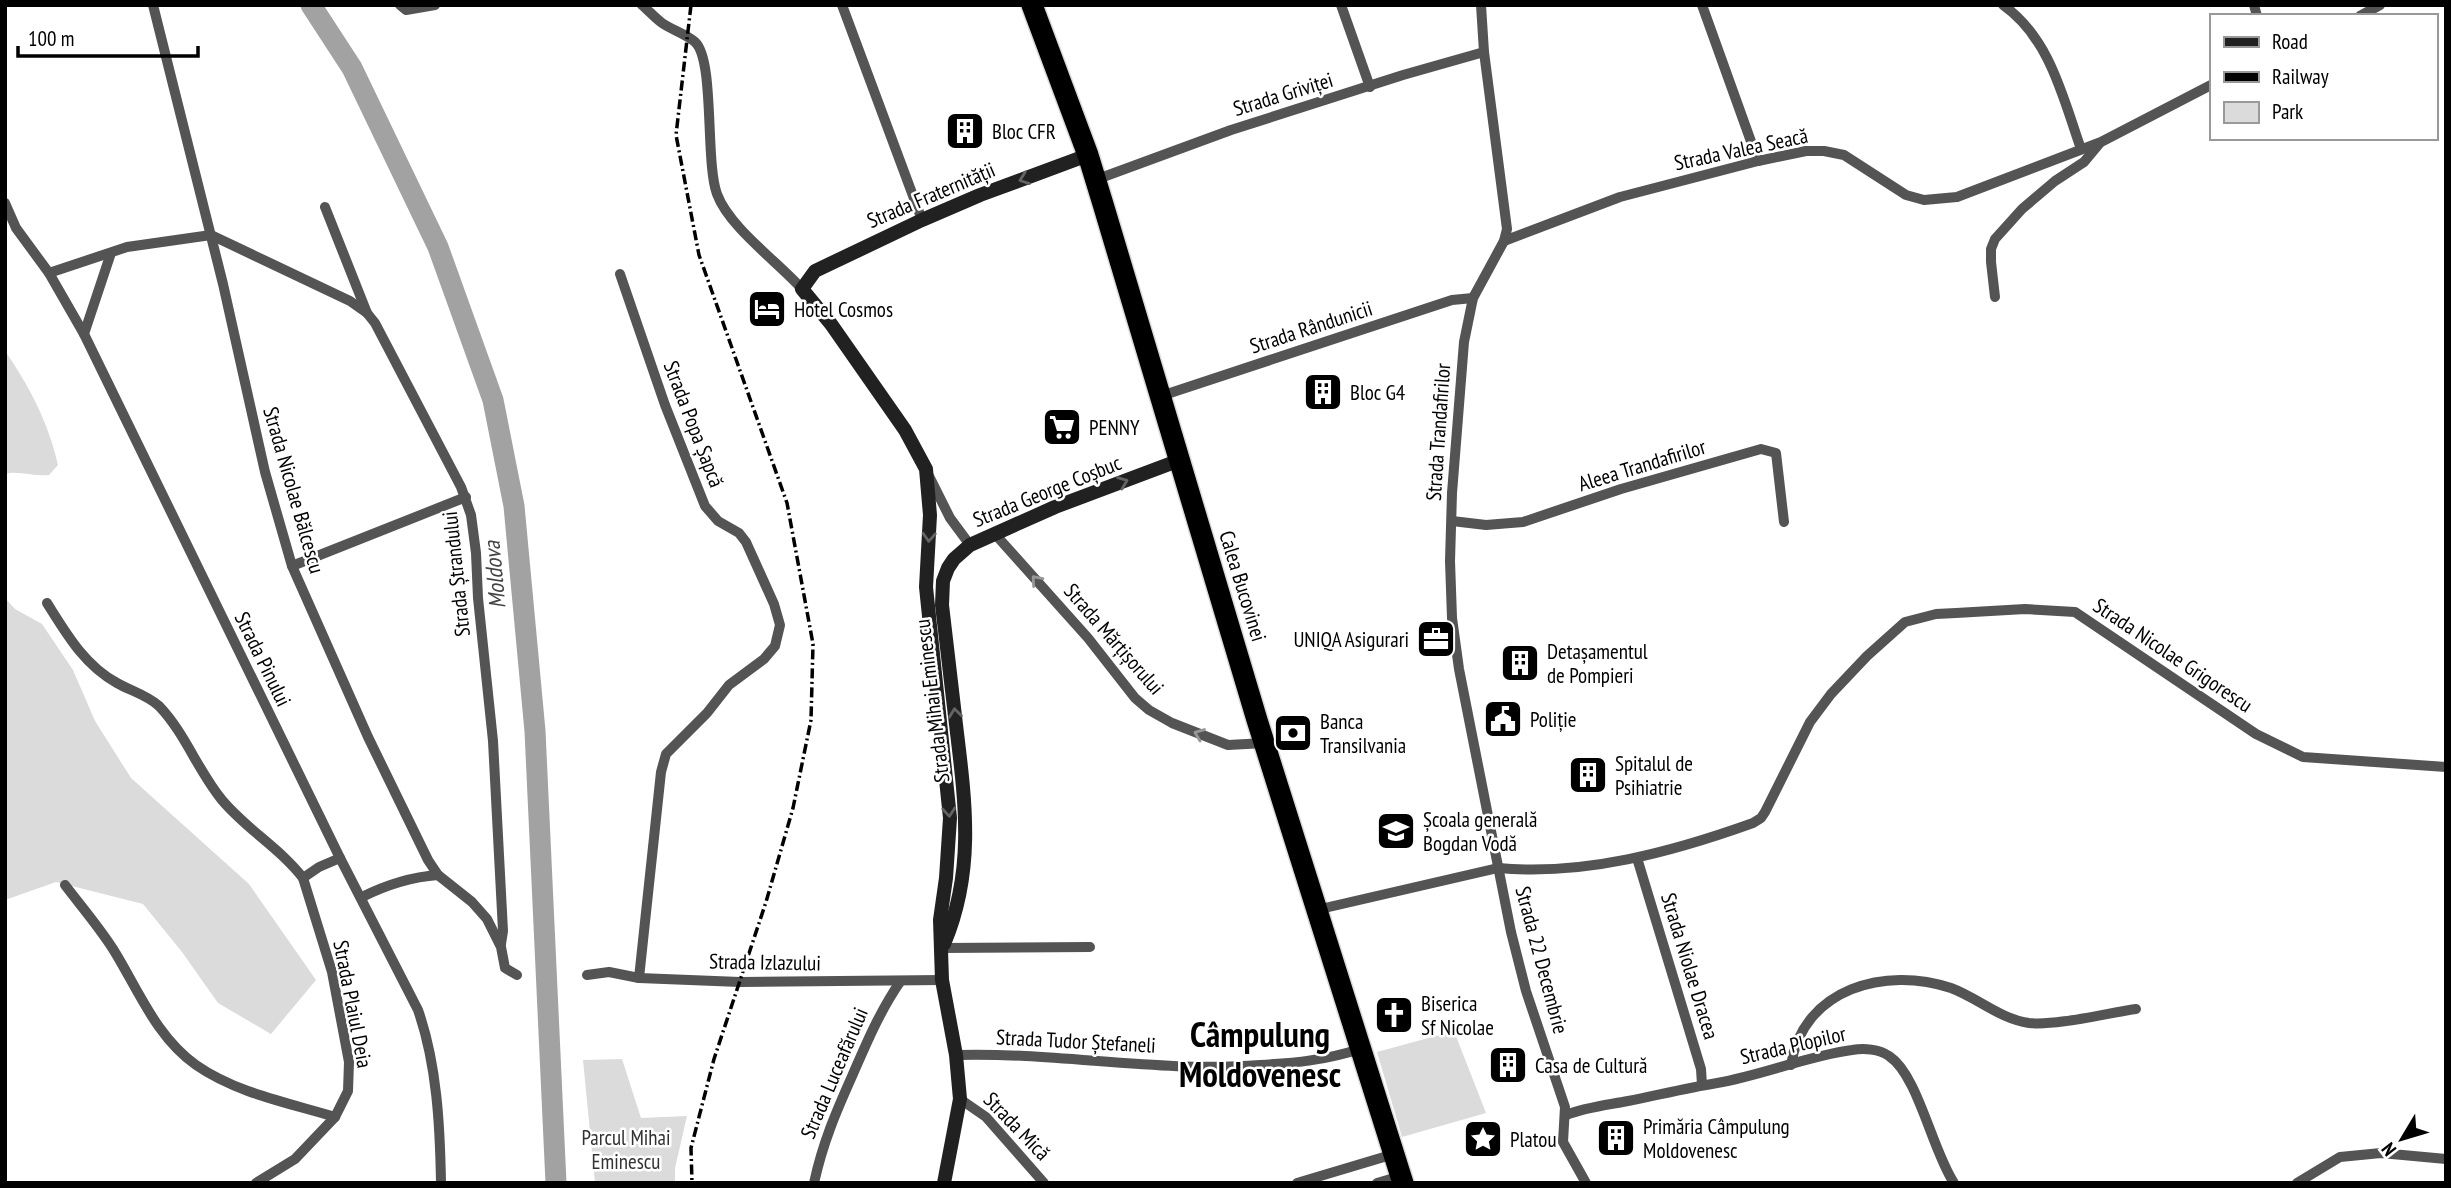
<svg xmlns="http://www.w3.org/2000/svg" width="2451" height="1188" font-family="'PT Sans Narrow',sans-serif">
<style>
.green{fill:#dbdbdb}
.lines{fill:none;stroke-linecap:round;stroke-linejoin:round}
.river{stroke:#a2a2a2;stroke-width:21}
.highway-casing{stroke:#dbdbdb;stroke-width:24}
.street{stroke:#545454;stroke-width:10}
.secondary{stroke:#212121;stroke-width:14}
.highway{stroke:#000;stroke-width:21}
.rail{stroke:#000;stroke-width:3.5;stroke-dasharray:10 3.5 2 3.5;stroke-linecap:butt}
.oneway{stroke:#646464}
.oneway2{stroke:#989898}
.labels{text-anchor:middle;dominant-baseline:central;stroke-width:5;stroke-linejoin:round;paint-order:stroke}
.street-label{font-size:21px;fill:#000;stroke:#fff}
.poi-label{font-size:21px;fill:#000;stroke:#fff;text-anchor:start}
.park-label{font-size:21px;fill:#323232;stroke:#fff}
.water-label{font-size:23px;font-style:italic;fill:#434343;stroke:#fff}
.town-label{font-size:35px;font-weight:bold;fill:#000;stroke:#fff}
</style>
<rect width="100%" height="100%" fill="#fff"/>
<!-- green -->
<g class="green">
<path d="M5 351C29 385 49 424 58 465L49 475C34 477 18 470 5 474Z"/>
<path d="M5 598 15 609 42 624 73 670 95 721 131 778 249 884 316 980 271 1034 218 1003 182 952 143 904 56 882 5 900Z"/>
<path d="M1454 1031 1486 1113 1402 1137 1377 1052Z"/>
<path d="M622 1059 641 1118 687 1116 675 1168V1183H595L583 1060Z"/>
</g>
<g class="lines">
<!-- river -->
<path class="river" d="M311 5 352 68 438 247 493 400 514 506 535 731 556 1183"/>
<!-- highway casing -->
<g class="highway-casing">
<path id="highway" d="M1032 5 1088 155 1103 204 1257 720 1403 1183"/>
</g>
<!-- street -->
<g class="street">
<path d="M153 5 223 284 265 472 292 566 368 737 428 860 438 875 472 902 487 919 501 947 505 968 517 975"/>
<path d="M400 5 406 10 435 5"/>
<path d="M642 5C649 11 655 18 662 23 672 30 686 34 695 42 715 60 705 162 717 194 729 227 778 262 802 289"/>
<path d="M842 5 922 220"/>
<path d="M1341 5 1370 87"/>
<path d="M1481 5 1484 52 1507 229 1504 241 1473 298 1464 342 1452 493 1450 561 1452 618 1459 669 1511 932 1526 991 1565 1107 1563 1142 1586 1183"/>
<path d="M1702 5 1758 161"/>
<path d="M2003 5C2050 38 2063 98 2081 149"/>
<path d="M2254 5 2257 16"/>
<path d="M2360 16 2380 5"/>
<path d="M1095 180 1231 130 1403 75 1484 52"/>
<path d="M5 203 16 228 49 273 84 334 340 858 418 1010C437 1064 440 1126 441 1183"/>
<path d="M325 207 367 313"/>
<path d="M1504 241 1620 197 1758 161 1806 151H1824L1844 155 1906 195 1924 200 1957 197 2101 142 2211 85"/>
<path d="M49 273 127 247 211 235 350 301 367 313 375 323 461 487 471 515 476 553 478 598 493 741 503 931 501 944"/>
<path d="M620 274 665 405 705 506 718 521 739 533 746 542 774 604 780 625 775 646 764 659 729 685 707 713 666 754 661 772 639 978"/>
<path d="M1995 297 1991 262V249L1995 239 2022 209 2055 181 2084 162 2099 144"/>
<path d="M84 334 111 253"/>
<path d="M1161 396 1452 300 1473 298"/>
<path d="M929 476 950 518 970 545"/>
<path d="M1452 521 1486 525 1523 522 1621 489 1761 449 1776 453 1784 522"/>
<path d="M994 533 1088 638 1135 698 1149 710 1172 723 1228 745 1265 743"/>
<path d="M292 566 466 497"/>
<path d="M47 603C66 633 84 665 117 683 131 691 147 695 159 706 185 733 198 771 222 800 246 829 280 848 303 878"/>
<path d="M1637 858 1701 1069 1702 1085"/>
<path d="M65 885C81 906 99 927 113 949 138 989 156 1037 196 1065 236 1093 289 1103 335 1117"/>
<path d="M362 897C386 885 411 877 438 875"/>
<path d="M1316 910 1498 868C1584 876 1672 852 1753 823L1761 818 1765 812 1810 722 1831 694 1867 656 1905 622 1936 614 1956 613 2025 609 2075 612 2256 734 2303 757 2446 767"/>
<path d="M942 948 1090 947"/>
<path d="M587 975 609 972 639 978 740 982 942 980"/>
<path d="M956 1055C1058 1052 1159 1073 1260 1065 1295 1063 1326 1060 1360 1049"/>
<path d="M1791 1065C1803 988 1886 966 1951 988 1978 998 2000 1019 2029 1023 2056 1026 2107 1013 2136 1009"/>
<path d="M960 1099 986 1117 1044 1183"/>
<path d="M1566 1115C1586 1107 1607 1105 1628 1101 1658 1095 1687 1088 1717 1083 1763 1075 1807 1056 1852 1050 1864 1048 1879 1049 1889 1056 1918 1075 1932 1150 1954 1183"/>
<path d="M256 1183 295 1159 335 1117 348 1091 349 1062 332 972 303 878 319 867 340 858"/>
<path d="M814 1183C823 1142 836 1112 853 1074 867 1042 880 1011 900 982"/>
<path d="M1297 1183 1394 1154"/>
<path d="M1377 1183 1401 1176"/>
<path d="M2297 1183 2340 1157 2381 1153 2446 1159"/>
</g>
<!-- secondary -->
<g class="secondary">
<path d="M944 944C974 873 966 807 957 733 952 690 947 648 942 605L943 581 948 568 954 559 970 545 1055 507 1180 460"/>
<path d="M944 1183 960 1099 956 1055 942 980 940 920 946 878 950 818 926 587 930 515 926 469 905 430 831 324 802 289 815 271 922 220 980 195 1088 155"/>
</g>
<!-- highway -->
<use href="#highway" class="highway"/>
<!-- rail -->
<path class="rail" d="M691 5 676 135 699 255 787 503 813 644 811 720 793 808 766 902 714 1059 691 1148 692 1183"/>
</g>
<!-- one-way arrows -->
<defs><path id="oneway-chevron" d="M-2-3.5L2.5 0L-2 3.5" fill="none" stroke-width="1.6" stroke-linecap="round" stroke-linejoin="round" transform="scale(1.75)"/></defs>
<g class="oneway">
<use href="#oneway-chevron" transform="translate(1024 179) rotate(160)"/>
<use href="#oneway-chevron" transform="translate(1123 482) rotate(-21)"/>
<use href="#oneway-chevron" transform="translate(929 537) rotate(93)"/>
<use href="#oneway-chevron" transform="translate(955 713) rotate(-97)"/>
<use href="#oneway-chevron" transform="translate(949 812) rotate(86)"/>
</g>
<g class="oneway2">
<use href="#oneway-chevron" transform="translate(1036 580) rotate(-131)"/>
<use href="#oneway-chevron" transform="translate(1199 734) rotate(-159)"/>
</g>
<!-- icons -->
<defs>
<g id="building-square" transform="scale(2.0125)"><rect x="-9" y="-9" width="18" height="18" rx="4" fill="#000" stroke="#fff"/><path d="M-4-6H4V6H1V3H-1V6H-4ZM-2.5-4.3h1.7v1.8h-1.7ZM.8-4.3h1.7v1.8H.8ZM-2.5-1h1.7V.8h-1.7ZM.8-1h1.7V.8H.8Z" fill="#fff"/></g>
<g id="hotel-square" transform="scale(2.0125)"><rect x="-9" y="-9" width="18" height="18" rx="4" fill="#000" stroke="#fff"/><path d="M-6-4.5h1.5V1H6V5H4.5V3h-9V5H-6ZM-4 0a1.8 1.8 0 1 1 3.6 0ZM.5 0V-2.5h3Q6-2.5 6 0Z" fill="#fff"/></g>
<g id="supermarket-square" transform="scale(2.0125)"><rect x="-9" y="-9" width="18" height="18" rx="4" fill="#000" stroke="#fff"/><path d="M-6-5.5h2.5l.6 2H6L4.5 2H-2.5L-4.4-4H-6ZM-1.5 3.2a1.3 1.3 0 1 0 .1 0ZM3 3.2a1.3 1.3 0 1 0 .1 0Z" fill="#fff"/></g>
<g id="office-square" transform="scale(2.0125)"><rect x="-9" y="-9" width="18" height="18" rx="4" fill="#000" stroke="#fff"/><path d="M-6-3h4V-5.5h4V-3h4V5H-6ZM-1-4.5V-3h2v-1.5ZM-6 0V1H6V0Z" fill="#fff"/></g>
<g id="civic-square" transform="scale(2.0125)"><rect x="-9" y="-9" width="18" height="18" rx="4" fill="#000" stroke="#fff"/><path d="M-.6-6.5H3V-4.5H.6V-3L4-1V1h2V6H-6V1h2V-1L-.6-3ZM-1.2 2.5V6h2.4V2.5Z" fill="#fff"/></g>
<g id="bank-square" transform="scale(2.0125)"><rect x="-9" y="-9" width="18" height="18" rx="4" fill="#000" stroke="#fff"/><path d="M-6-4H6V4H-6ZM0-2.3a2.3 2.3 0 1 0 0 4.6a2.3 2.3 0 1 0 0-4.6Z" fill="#fff"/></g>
<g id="school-square" transform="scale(2.0125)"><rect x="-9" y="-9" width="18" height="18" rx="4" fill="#000" stroke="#fff"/><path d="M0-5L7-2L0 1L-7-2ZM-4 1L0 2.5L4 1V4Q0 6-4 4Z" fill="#fff"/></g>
<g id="church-square" transform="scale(2.0125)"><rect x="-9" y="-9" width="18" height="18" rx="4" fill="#000" stroke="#fff"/><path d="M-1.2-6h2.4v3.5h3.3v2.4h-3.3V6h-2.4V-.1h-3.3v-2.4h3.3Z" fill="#fff"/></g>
<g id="sight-square" transform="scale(2.0125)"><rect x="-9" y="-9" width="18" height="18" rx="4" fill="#000" stroke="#fff"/><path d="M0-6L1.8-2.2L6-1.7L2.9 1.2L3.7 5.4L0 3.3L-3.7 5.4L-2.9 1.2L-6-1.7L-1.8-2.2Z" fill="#fff"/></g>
</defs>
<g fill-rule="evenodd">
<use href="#building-square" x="965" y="131"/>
<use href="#hotel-square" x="767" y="309"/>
<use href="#building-square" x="1323" y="392"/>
<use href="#supermarket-square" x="1062" y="427"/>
<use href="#office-square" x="1436" y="639"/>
<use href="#building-square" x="1520" y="663"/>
<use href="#civic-square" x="1503" y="719"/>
<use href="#bank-square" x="1293" y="733"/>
<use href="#building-square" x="1588" y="775"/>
<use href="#school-square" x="1396" y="831"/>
<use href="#church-square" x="1394" y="1015"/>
<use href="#building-square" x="1508" y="1065"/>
<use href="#building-square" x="1616" y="1138"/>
<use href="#sight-square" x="1483" y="1139"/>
</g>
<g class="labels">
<!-- street labels -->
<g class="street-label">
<text transform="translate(1283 94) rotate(-17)">Strada Griviței</text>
<text transform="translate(1741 149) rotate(-12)">Strada Valea Seacă</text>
<text transform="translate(931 195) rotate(-23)">Strada Fraternității</text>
<text transform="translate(1311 327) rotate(-18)">Strada Rândunicii</text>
<text transform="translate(694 424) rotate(69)">Strada Popa Șapcă</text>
<text transform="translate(1438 432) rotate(-86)">Strada Trandafirilor</text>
<text transform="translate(1642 465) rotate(-17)">Aleea Trandafirilor</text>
<text transform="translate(294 490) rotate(74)">Strada Nicolae Bălcescu</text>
<text transform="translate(1047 491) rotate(-22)">Strada George Coșbuc</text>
<text transform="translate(456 574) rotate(-96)">Strada Ștrandului</text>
<text transform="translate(1243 586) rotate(73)">Calea Bucovinei</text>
<text transform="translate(1114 639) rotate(49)">Strada Mărțișorului</text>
<text transform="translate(2173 655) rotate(34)">Strada Nicolae Grigorescu</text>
<text transform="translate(263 659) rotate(64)">Strada Pinului</text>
<text transform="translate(932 701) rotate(-97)">Strada Mihai Eminescu</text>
<text transform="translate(1542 960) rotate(75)">Strada 22 Decembrie</text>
<text transform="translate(765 962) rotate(1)">Strada Izlazului</text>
<text transform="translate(1690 966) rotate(73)">Strada Niolae Dracea</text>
<text transform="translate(353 1004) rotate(79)">Strada Plaiul Deia</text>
<text transform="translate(1076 1041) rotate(3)">Strada Tudor Ștefaneli</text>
<text transform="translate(1793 1045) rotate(-13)">Strada Plopilor</text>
<text transform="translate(834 1073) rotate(-67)">Strada Luceafărului</text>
<text transform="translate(1017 1126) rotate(46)">Strada Mică</text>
</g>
<!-- poi labels -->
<g class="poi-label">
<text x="992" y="131">Bloc CFR</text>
<text x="794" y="309">Hotel Cosmos</text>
<text x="1350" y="392">Bloc G4</text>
<text x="1089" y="427">PENNY</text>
<text x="1409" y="639" text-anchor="end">UNIQA Asigurari</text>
<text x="1547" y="651">Detașamentul<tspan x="1547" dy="24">de Pompieri</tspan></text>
<text x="1530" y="719">Poliție</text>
<text x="1320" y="721">Banca<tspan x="1320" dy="24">Transilvania</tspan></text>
<text x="1615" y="763">Spitalul de<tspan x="1615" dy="24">Psihiatrie</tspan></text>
<text x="1423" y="819">Școala generală<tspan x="1423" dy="24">Bogdan Vodă</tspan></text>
<text x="1421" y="1003">Biserica<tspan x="1421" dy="24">Sf Nicolae</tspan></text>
<text x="1535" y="1065">Casa de Cultură</text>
<text x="1643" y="1126">Primăria Câmpulung<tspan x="1643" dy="24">Moldovenesc</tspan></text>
<text x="1510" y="1139">Platou</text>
</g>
<!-- park labels -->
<g class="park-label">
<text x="626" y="1137">Parcul Mihai<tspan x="626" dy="24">Eminescu</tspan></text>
</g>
<!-- water labels -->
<g class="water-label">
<text transform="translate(494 575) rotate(-95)">Moldova</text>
</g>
<!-- town labels -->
<g class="town-label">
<text x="1260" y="1034">Câmpulung<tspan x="1260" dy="40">Moldovenesc</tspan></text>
</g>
</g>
<!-- border -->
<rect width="2451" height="1188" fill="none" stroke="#000000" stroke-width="14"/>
<!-- legend -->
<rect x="2210" y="14" width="228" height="126" fill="#ffffff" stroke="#999999" stroke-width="2"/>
<rect x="2224" y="37" width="35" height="10" fill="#212121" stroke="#999999" stroke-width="2"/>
<text x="2272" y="49" font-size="21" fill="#000000">Road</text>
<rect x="2224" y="72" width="35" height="10" fill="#000000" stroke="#999999" stroke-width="2"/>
<text x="2272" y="84" font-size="21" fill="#000000">Railway</text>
<rect x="2224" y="102" width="35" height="21" fill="#dbdbdb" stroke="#999999" stroke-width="2"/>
<text x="2272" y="119" font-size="21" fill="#000000">Park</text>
<!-- north arrow -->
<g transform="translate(2402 1139) rotate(232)" stroke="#ffffff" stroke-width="5" paint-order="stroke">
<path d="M0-5L12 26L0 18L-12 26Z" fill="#000000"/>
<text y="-10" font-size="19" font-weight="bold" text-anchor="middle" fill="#000000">N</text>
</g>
<!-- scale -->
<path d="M18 46v10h180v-10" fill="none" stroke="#000000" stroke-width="3.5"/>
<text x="28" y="46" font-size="21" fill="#000000" stroke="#ffffff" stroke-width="5" paint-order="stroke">100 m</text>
</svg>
